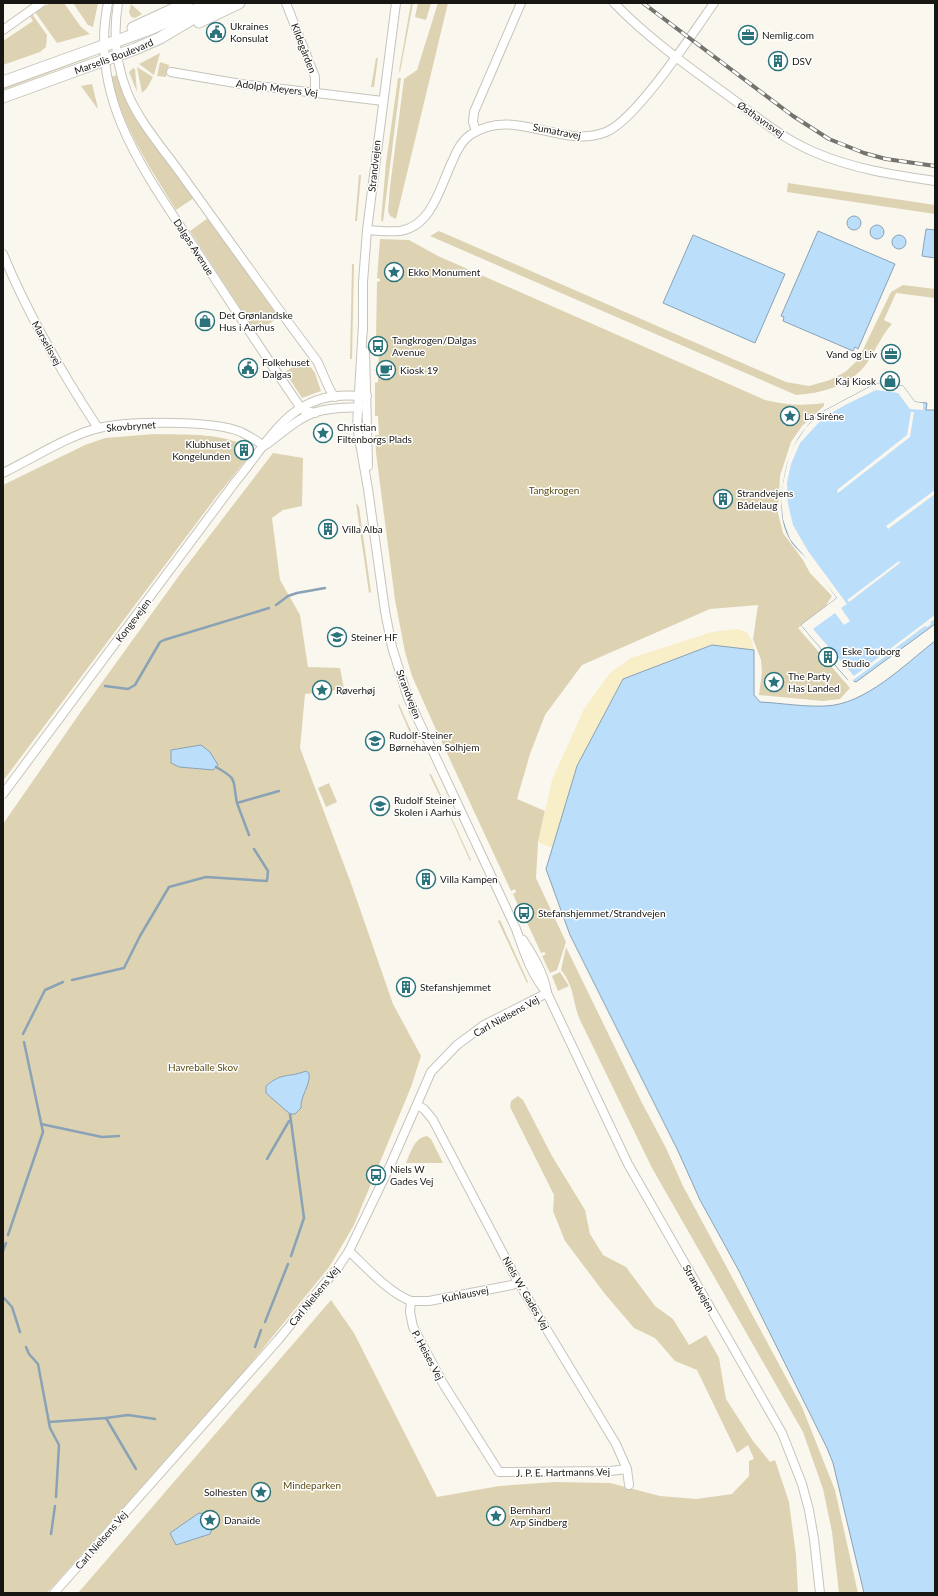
<svg xmlns="http://www.w3.org/2000/svg" width="938" height="1596" font-family="Lato,sans-serif">
<style>
.green{fill:#ddd3b3}
.sand{fill:#f8eec8}
.water{fill:#bbdefb;stroke:#8aa2b5}
.pier{fill:#faf7ee}
.lines{fill:none;stroke-linecap:round;stroke-linejoin:round}
.stream{stroke:#8aa2b5;stroke-width:2.5}
.minor-casing{stroke:#c6c4bb;stroke-width:10}
.major-casing{stroke:#c6c4bb;stroke-width:13}
.minor{stroke:#fff;stroke-width:8}
.major{stroke:#fff;stroke-width:11}
.rail-casing{stroke:#75736d;stroke-width:4}
.rail{stroke:#fff;stroke-width:2.5;stroke-dasharray:8;stroke-linecap:butt}
.labels{text-anchor:middle;dominant-baseline:central;stroke-width:3;stroke-linejoin:round;paint-order:stroke}
.poi-label{font-size:10px;fill:#171612;stroke:#fff;text-anchor:start}
.street-label{font-size:10px;fill:#171612;stroke:#fff}
.park-label{font-size:10px;fill:#5a4a0e;stroke:#fff}
</style>
<rect width="100%" height="100%" fill="#faf7ee"/>
<!-- green -->
<g class="green">
<path d="M50 3H64L81 27 90 34 57 43 35 12Z"/>
<path d="M73 3H98L93 27 88 25Z"/>
<path d="M411 3H413L400 72 399 71Z"/>
<path d="M418 3H431L426 20 415 17Z"/>
<path d="M438 3H448L396 219 390 216 388 211 390 187 404 79 417 70Z"/>
<path d="M131 4 142 14 135 18 131 17 129 12Z"/>
<path d="M32 14 47 35 46 47 40 52 3 65V41L33 21 30 16Z"/>
<path d="M160 53 154 75 139 64Z"/>
<path d="M89 56V58L3 90V87Z"/>
<path d="M376 58H378L374 87H371Z"/>
<path d="M160 62 169 65 166 77 157 76Z"/>
<path d="M137 67 153 77 147 88 142 93Z"/>
<path d="M133 68 135 69 137 92 129 72Z"/>
<path d="M117 75 125 98 134 113 194 198 176 210C150 167 122 127 111 77Z"/>
<path d="M398 78H401L383 222 381 220 386 163Z"/>
<path d="M92 84 98 108H97L81 86Z"/>
<path d="M359 175H361L357 221H355Z"/>
<path d="M788 183 935 205V214L787 192Z"/>
<path d="M208 218 275 312 276 319 259 331H255L190 231Z"/>
<path d="M439 231 786 382 809 386 830 380 845 372 858 360 891 292 903 285 935 289V298L896 293 884 320 892 324C881 336 876 350 867 363 850 386 823 393 796 395L430 236Z"/>
<path d="M380 239 409 240 438 256 765 400C785 405 803 406 824 403V406L802 426 791 442 780 476 778 513 783 533 803 560 810 573 832 596 825 607 798 628 850 688 840 699 823 701 759 695 762 672 761 660 753 639 758 605 710 609 582 665 545 715 530 754 517 799 545 811 538 842 536 878 566 942 557 970 550 973 542 956 546 954 544 952 541 953 524 916 527 915 524 909 520 910 513 894 516 892 515 889 511 891 433 723 412 676 405 652 395 600 376 453 375 435H379L378 416H375V383L378 382 379 341 376 340 377 282 380 281V279L377 278Z"/>
<path d="M352 264H354L352 359H350Z"/>
<path d="M305 359 315 373 321 391 302 398 285 372Z"/>
<path d="M154 434C188 435 224 432 254 450L216 497 3 781V485L85 445 105 438Z"/>
<path d="M273 453 303 458 302 506 283 510 272 518 280 580 300 615 308 667 340 668 344 689 305 694 300 748 352 886 393 1004 421 1056 411 1087 354 1225 330 1266 243 1373 47 1593H3V824L82 710 181 573Z"/>
<path d="M356 503 359 507 371 592 369 593Z"/>
<path d="M399 704 417 744 415 745 398 705Z"/>
<path d="M431 774 446 806 445 807 429 774Z"/>
<path d="M329 783 337 802 326 807 318 788Z"/>
<path d="M448 812H449L471 860 470 861Z"/>
<path d="M500 920 528 982 527 983 498 921Z"/>
<path d="M566 947 641 1101 666 1148 683 1186 802 1407 835 1490 858 1593H839L832 1532 823 1489 803 1432 652 1168 580 1020C572 1001 575 987 561 970Z"/>
<path d="M560 972 569 986 558 991 552 976Z"/>
<path d="M518 1096 523 1100 552 1156 585 1210 590 1234 603 1255 626 1267 655 1306 673 1319 689 1345 706 1335 719 1358 726 1399 753 1441 770 1462 775 1460 789 1502 796 1555 798 1593H78L331 1300 354 1333 437 1497 499 1486 555 1482 610 1483 660 1496 696 1499 732 1494 749 1476V1461L754 1459 748 1445 737 1453 697 1370 675 1361 655 1338 634 1328 605 1294 565 1241 553 1211 554 1195 510 1107 511 1101Z"/>
<path d="M427 1136 431 1139 443 1163H406C411 1152 414 1138 427 1136Z"/>
</g>
<!-- sand -->
<path class="sand" d="M737 629 746 632 752 641 754 650 712 645 577 766 552 848 538 842 552 780 584 709 610 673 631 658 712 632Z"/>
<!-- water -->
<g class="water">
<circle cx="854" cy="223" r="7"/>
<circle cx="877" cy="232" r="7"/>
<path d="M926 229 935 230V258L922 256Z"/>
<path d="M818 231 895 264 858 349 855 347 853 351 783 321 784 317 781 316Z"/>
<path d="M693 235 785 274 755 343 663 303Z"/>
<circle cx="899" cy="242" r="7"/>
<path d="M881 383 903 386 915 402 927 403 926 410H935V624L856 682 847 679 801 625 837 598C828 586 819 571 808 559 802 553 794 547 790 539 781 523 781 506 783 489 786 457 798 430 824 411L875 384Z"/>
<path d="M935 641V1593H864L833 1463 827 1448 739 1271 700 1200 678 1151 570 935 546 869 577 766 623 679 712 645 754 650V695L760 702C781 703 804 707 825 706 865 705 904 665 935 641Z"/>
<path d="M201 745 210 752 218 765 213 770 179 767 171 763V750Z"/>
<path d="M306 1071 309 1073C311 1085 300 1096 301 1108L295 1114H290L266 1093V1086C282 1072 288 1078 306 1071Z"/>
<path d="M199 1513 205 1514 212 1529 210 1534 176 1545 170 1533Z"/>
</g>
<!-- pier -->
<g class="pier">
<path d="M881 383 903 386 915 402 923 403V410L910 409 898 393 876 390 845 405 823 418 800 443 791 464 787 483 788 504 793 525 808 551 847 604 841 608 850 621 844 625 835 613 813 629 854 676 935 615V619L930 622 931 624 927 627 925 626 894 649 895 651 891 654 890 653 853 680 855 684 850 682 801 625 837 598 808 560 790 539 783 519 781 497 784 478 789 456 793 447 806 427 824 411 875 384Z"/>
<path d="M911 412H914L910 437 838 493 837 490 907 435Z"/>
<path d="M935 490V494L888 529 886 526Z"/>
<path d="M899 561 900 563 849 602 847 600Z"/>
</g>
<g class="lines">
<!-- stream -->
<g class="stream">
<path d="M276 605 288 596 297 593 325 588"/>
<path d="M105 686 128 689 135 685 160 642 164 640 269 608"/>
<path d="M216 767C239 780 232 779 237 803"/>
<path d="M249 835 237 803 279 791"/>
<path d="M72 980 124 968 140 936 169 887 206 877 267 881 268 871 254 849"/>
<path d="M23 1034 45 990 63 982"/>
<path d="M290 1114 304 1218 291 1256"/>
<path d="M41 1124 102 1137 119 1136"/>
<path d="M267 1159 289 1121"/>
<path d="M8 1235 43 1132 24 1042"/>
<path d="M3 1251 6 1243"/>
<path d="M3 1297 12 1307 20 1332"/>
<path d="M265 1322 288 1264"/>
<path d="M26 1347 29 1354 38 1364 50 1428 59 1445 56 1497"/>
<path d="M255 1347 261 1330"/>
<path d="M106 1418 128 1415 155 1419"/>
<path d="M49 1422 106 1418 136 1469"/>
<path d="M51 1534 55 1506"/>
</g>
<!-- minor casing -->
<g class="minor-casing">
<g id="minor">
<path d="M108 3C87 103 151 180 202 259 235 309 267 359 301 408L305 411 315 413"/>
<path d="M118 3C113 33 116 64 127 92 139 122 165 151 184 178 228 239 272 301 317 361 322 370 329 392 335 397"/>
<path d="M286 3 315 77V93"/>
<path d="M614 3C649 39 690 68 730 97 757 117 783 139 814 152 853 169 894 175 935 181"/>
<path d="M3 30 41 3"/>
<path d="M171 72 241 84 383 101"/>
<path d="M476 131 473 122 474 112 521 3"/>
<path d="M367 230C378 231 390 232 400 231 432 226 440 187 452 162 456 152 461 141 470 135 514 105 561 150 606 132 636 120 693 33 714 3"/>
<path d="M3 254C28 315 62 373 98 428"/>
<path d="M363 325 357 426 368 489 385 611 392 647 408 698 516 929C524 952 531 974 547 993L628 1164 782 1433 802 1484 809 1510 814 1539 820 1593"/>
<path d="M363 330V282L367 230 396 3"/>
<path d="M365 352 368 466"/>
<path d="M267 444C282 433 298 418 316 412 331 407 347 408 363 407"/>
<path d="M3 473C30 460 71 434 99 428 129 421 213 420 241 432 249 436 257 441 264 446"/>
<path d="M3 794 236 481C266 446 284 402 336 396 346 395 357 396 367 396"/>
<path d="M523 940C534 957 543 972 547 992"/>
<path d="M417 1105 424 1109 433 1120 518 1282 616 1444 627 1469 629 1485"/>
<path d="M349 1251C366 1267 389 1293 411 1301L410 1312 413 1327 444 1385 499 1472 610 1471 627 1469"/>
<path d="M411 1301H429L512 1285 518 1282"/>
<path d="M54 1593 278 1340 339 1266 349 1251 389 1168 431 1072 457 1045 484 1025 547 993"/>
</g>
</g>
<!-- major casing -->
<g class="major-casing">
<g id="major">
<path d="M199 22 239 3"/>
<path d="M133 28 187 3"/>
<path d="M3 82 150 29 206 5"/>
<path id="s1" d="M3 97 135 49 160 38 219 3"/>
</g>
</g>
<!-- minor -->
<use href="#minor" class="minor"/>
<!-- major -->
<use href="#major" class="major"/>
<!-- rail casing -->
<g class="rail-casing">
<path id="rail" d="M643 3 793 116 829 139 864 153 886 159 935 166"/>
</g>
<!-- rail -->
<use href="#rail" class="rail"/>
</g>
<!-- icons -->
<defs>
<g id="civic-ring" transform="scale(1)"><circle r="9.5" fill="#fff" stroke="#2a737a" stroke-width="1.5"/><path d="M-.6-6.5H3V-4.5H.6V-3L4-1V1h2V6H-6V1h2V-1L-.6-3ZM-1.2 2.5V6h2.4V2.5Z" fill="#2a737a"/></g>
<g id="office-ring" transform="scale(1)"><circle r="9.5" fill="#fff" stroke="#2a737a" stroke-width="1.5"/><path d="M-6-3h4V-5.5h4V-3h4V5H-6ZM-1-4.5V-3h2v-1.5ZM-6 0V1H6V0Z" fill="#2a737a"/></g>
<g id="building-ring" transform="scale(1)"><circle r="9.5" fill="#fff" stroke="#2a737a" stroke-width="1.5"/><path d="M-4-6H4V6H1V3H-1V6H-4ZM-2.5-4.3h1.7v1.8h-1.7ZM.8-4.3h1.7v1.8H.8ZM-2.5-1h1.7V.8h-1.7ZM.8-1h1.7V.8H.8Z" fill="#2a737a"/></g>
<g id="sight-ring" transform="scale(1)"><circle r="9.5" fill="#fff" stroke="#2a737a" stroke-width="1.5"/><path d="M0-6L1.8-2.2L6-1.7L2.9 1.2L3.7 5.4L0 3.3L-3.7 5.4L-2.9 1.2L-6-1.7L-1.8-2.2Z" fill="#2a737a"/></g>
<g id="shop-ring" transform="scale(1)"><circle r="9.5" fill="#fff" stroke="#2a737a" stroke-width="1.5"/><path d="M-5-2.5h2.3a2.7 3.5 0 0 1 5.4 0H5L5.5 6h-11ZM-1.5-2.5h3a1.5 2.3 0 0 0-3 0Z" fill="#2a737a"/></g>
<g id="bus-ring" transform="scale(1)"><circle r="9.5" fill="#fff" stroke="#2a737a" stroke-width="1.5"/><path d="M-5-6H5V4H4V6H2V4H-2V6H-4V4H-5ZM-3.5-4V0h7V-4ZM-3.5 1.2v1.5H-2V1.2ZM2 1.2v1.5H3.5V1.2Z" fill="#2a737a"/></g>
<g id="cafe-ring" transform="scale(1)"><circle r="9.5" fill="#fff" stroke="#2a737a" stroke-width="1.5"/><path d="M-5.5-4.5H6V0H3Q3 3.5 0 3.5H-2.5Q-5.5 3.5-5.5 0ZM3-3.2v2h1.7v-2ZM-6 4.5H4V6H-6Z" fill="#2a737a"/></g>
<g id="school-ring" transform="scale(1)"><circle r="9.5" fill="#fff" stroke="#2a737a" stroke-width="1.5"/><path d="M0-5L7-2L0 1L-7-2ZM-4 1L0 2.5L4 1V4Q0 6-4 4Z" fill="#2a737a"/></g>
</defs>
<g fill-rule="evenodd">
<use href="#civic-ring" x="216" y="32"/>
<use href="#office-ring" x="748" y="35"/>
<use href="#building-ring" x="778" y="61"/>
<use href="#sight-ring" x="394" y="272"/>
<use href="#shop-ring" x="205" y="321"/>
<use href="#bus-ring" x="378" y="346"/>
<use href="#office-ring" x="891" y="354"/>
<use href="#civic-ring" x="248" y="368"/>
<use href="#cafe-ring" x="386" y="370"/>
<use href="#shop-ring" x="890" y="381"/>
<use href="#sight-ring" x="790" y="416"/>
<use href="#sight-ring" x="323" y="433"/>
<use href="#building-ring" x="244" y="450"/>
<use href="#building-ring" x="723" y="499"/>
<use href="#building-ring" x="328" y="529"/>
<use href="#school-ring" x="337" y="637"/>
<use href="#building-ring" x="828" y="657"/>
<use href="#sight-ring" x="774" y="682"/>
<use href="#sight-ring" x="322" y="690"/>
<use href="#school-ring" x="375" y="741"/>
<use href="#school-ring" x="380" y="806"/>
<use href="#building-ring" x="426" y="879"/>
<use href="#bus-ring" x="524" y="913"/>
<use href="#building-ring" x="406" y="987"/>
<use href="#bus-ring" x="376" y="1175"/>
<use href="#sight-ring" x="261" y="1492"/>
<use href="#sight-ring" x="496" y="1516"/>
<use href="#sight-ring" x="210" y="1520"/>
</g>
<g class="labels">
<!-- poi labels -->
<g class="poi-label">
<text x="230" y="26">Ukraines<tspan x="230" dy="12">Konsulat</tspan></text>
<text x="762" y="35">Nemlig.com</text>
<text x="792" y="61">DSV</text>
<text x="408" y="272">Ekko Monument</text>
<text x="219" y="315">Det Grønlandske<tspan x="219" dy="12">Hus i Aarhus</tspan></text>
<text x="392" y="340">Tangkrogen/Dalgas<tspan x="392" dy="12">Avenue</tspan></text>
<text x="877" y="354" text-anchor="end">Vand og Liv</text>
<text x="262" y="362">Folkehuset<tspan x="262" dy="12">Dalgas</tspan></text>
<text x="400" y="370">Kiosk 19</text>
<text x="876" y="381" text-anchor="end">Kaj Kiosk</text>
<text x="804" y="416">La Sirène</text>
<text x="337" y="427">Christian<tspan x="337" dy="12">Filtenborgs Plads</tspan></text>
<text x="230" y="444" text-anchor="end">Klubhuset<tspan x="230" dy="12">Kongelunden</tspan></text>
<text x="737" y="493">Strandvejens<tspan x="737" dy="12">Bådelaug</tspan></text>
<text x="342" y="529">Villa Alba</text>
<text x="351" y="637">Steiner HF</text>
<text x="842" y="651">Eske Touborg<tspan x="842" dy="12">Studio</tspan></text>
<text x="788" y="676">The Party<tspan x="788" dy="12">Has Landed</tspan></text>
<text x="336" y="690">Røverhøj</text>
<text x="389" y="735">Rudolf-Steiner<tspan x="389" dy="12">Børnehaven Solhjem</tspan></text>
<text x="394" y="800">Rudolf Steiner<tspan x="394" dy="12">Skolen i Aarhus</tspan></text>
<text x="440" y="879">Villa Kampen</text>
<text x="538" y="913">Stefanshjemmet/Strandvejen</text>
<text x="420" y="987">Stefanshjemmet</text>
<text x="390" y="1169">Niels W<tspan x="390" dy="12">Gades Vej</tspan></text>
<text x="247" y="1492" text-anchor="end">Solhesten</text>
<text x="510" y="1510">Bernhard<tspan x="510" dy="12">Arp Sindberg</tspan></text>
<text x="224" y="1520">Danaide</text>
</g>
<!-- street labels -->
<g class="street-label">
<text transform="translate(304 48) rotate(69)">Kildegården</text>
<text stroke="none"><textPath href="#s1" startOffset="118">Marselis Boulevard</textPath></text>
<text transform="translate(277 88) rotate(7)">Adolph Meyers Vej</text>
<text transform="translate(761 119) rotate(35)">Østhavnsvej</text>
<text transform="translate(557 131) rotate(11)">Sumatravej</text>
<text transform="translate(374 166) rotate(-84)">Strandvejen</text>
<text transform="translate(194 247) rotate(57)">Dalgas Avenue</text>
<text transform="translate(47 343) rotate(61)">Marselisvej</text>
<text transform="translate(131 426) rotate(-4)">Skovbrynet</text>
<text transform="translate(133 620) rotate(-53)">Kongevejen</text>
<text transform="translate(409 694) rotate(69)">Strandvejen</text>
<text transform="translate(506 1016) rotate(-29)">Carl Nielsens Vej</text>
<text transform="translate(699 1288) rotate(60)">Strandvejen</text>
<text transform="translate(526 1293) rotate(60)">Niels W. Gades Vej</text>
<text transform="translate(465 1294) rotate(-11)">Kuhlausvej</text>
<text transform="translate(314 1296) rotate(-51)">Carl Nielsens Vej</text>
<text transform="translate(428 1355) rotate(62)">P. Heises Vej</text>
<text transform="translate(563 1472) rotate(-1)">J. P. E. Hartmanns Vej</text>
<text transform="translate(101 1540) rotate(-49)">Carl Nielsens Vej</text>
</g>
<!-- park labels -->
<g class="park-label">
<text x="554" y="490">Tangkrogen</text>
<text x="203" y="1067">Havreballe Skov</text>
<text x="312" y="1485">Mindeparken</text>
</g>
</g>
<!-- border -->
<rect width="938" height="1596" fill="none" stroke="#171612" stroke-width="8"/>
</svg>
